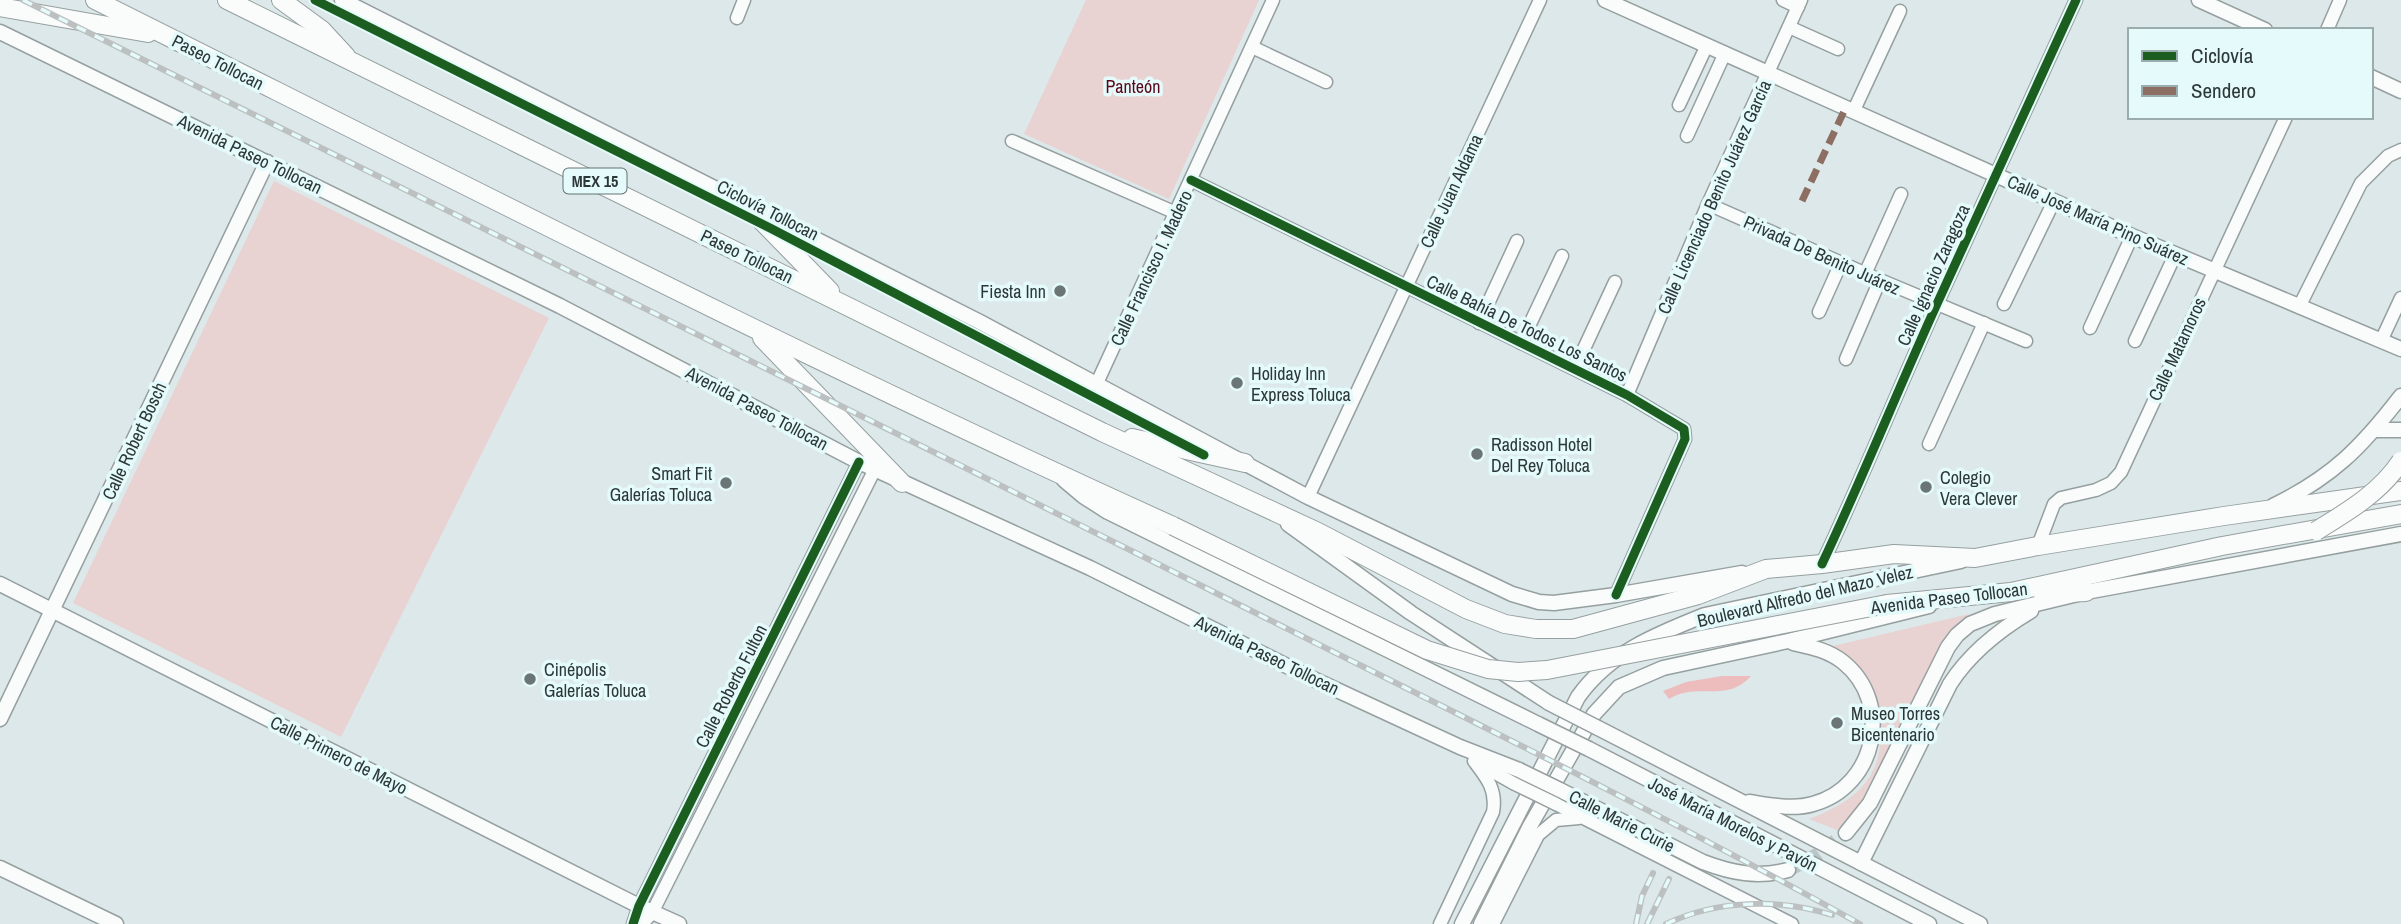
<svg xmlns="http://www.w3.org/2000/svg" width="2401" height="924" font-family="'Archivo Narrow',sans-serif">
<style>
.green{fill:#e9d2d2}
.water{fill:#edbdbe}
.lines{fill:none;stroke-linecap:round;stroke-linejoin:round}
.major-tunnel{stroke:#b9c5c6;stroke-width:14;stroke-dasharray:14 7;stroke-linecap:butt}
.minor-casing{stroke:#969f9f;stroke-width:15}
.major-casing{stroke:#969f9f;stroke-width:17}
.highway-casing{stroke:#969f9f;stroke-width:20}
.minor{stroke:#fafcfc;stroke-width:12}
.major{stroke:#fafcfc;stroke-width:14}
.highway{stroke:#fafcfc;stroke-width:18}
.rail-casing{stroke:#bdc0c0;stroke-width:6}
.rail{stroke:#e4fafb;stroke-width:3.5;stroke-dasharray:10;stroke-linecap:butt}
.minor-bridge-casing{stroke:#969f9f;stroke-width:15;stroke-linecap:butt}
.major-bridge-casing{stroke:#969f9f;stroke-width:17;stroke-linecap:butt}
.highway-bridge-casing{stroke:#969f9f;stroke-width:20;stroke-linecap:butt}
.minor-bridge{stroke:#fafcfc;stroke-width:12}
.major-bridge{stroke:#fafcfc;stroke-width:14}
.highway-bridge{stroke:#fafcfc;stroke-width:18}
.quiet{stroke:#8d6e63;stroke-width:7;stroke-dasharray:14 7;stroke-linecap:butt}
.cycleway-casing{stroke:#e4fafb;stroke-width:13}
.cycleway{stroke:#1b5e20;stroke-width:9}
.poi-dot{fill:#6b7576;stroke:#e4fafb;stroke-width:2.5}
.labels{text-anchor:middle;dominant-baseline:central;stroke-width:7;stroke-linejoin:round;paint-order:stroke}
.shield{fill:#e4fafb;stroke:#657272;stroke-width:2}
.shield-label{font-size:16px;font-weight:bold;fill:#2e3738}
.street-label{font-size:18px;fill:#2e3738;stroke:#e4fafb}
.park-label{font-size:18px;fill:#5c0518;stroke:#e4fafb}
.poi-label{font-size:18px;fill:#2e3738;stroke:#e4fafb;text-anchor:start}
</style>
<rect width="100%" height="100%" fill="#dce8e9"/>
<!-- green -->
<g class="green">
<path d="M1086 0H1259L1169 199 1024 134Z"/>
<path d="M274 181 549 318 341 737 73 603Z"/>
<path d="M1969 614 1971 618 1943 644 1934 659 1860 808 1837 830 1809 819C1855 802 1885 777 1880 724 1879 710 1877 695 1870 683 1860 667 1844 657 1829 647Z"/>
</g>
<!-- water -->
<path class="water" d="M1722 676H1751C1726 704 1698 681 1669 699L1663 691 1686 682Z"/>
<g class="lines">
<!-- major-tunnel -->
<path class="major-tunnel" d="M1788 870 1817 855 1846 833"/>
<!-- minor casing -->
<g class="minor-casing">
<g id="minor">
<path d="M1783 0 1798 7"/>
<path d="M737 18 744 0"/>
<path d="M1789 27 1838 49"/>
<path d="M2327 30 2340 0"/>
<path d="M1252 47 1326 82"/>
<path d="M1679 105 1707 45"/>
<path d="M1854 110 1900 11"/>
<path d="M1687 136 1725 53"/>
<path d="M1012 141 1176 213"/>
<path d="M1191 180 1627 395 1684 429 1685 439 1616 595"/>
<path d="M1708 204 1880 280 2026 341"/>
<path d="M1865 274 1901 194"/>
<path d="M2004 304 2054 201"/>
<path d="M2299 307 2361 183 2388 156 2401 150"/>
<path d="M1819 312 1841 263"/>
<path d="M1479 323 1517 241"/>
<path d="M2090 328 2132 236"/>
<path d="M2135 341 2175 255"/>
<path d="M2381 341 2401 298"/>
<path d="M1521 343 1562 256"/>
<path d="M1846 359 1880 280"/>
<path d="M1575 368 1615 282"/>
<path d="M1097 383 1273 0"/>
<path d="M1627 395 1708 204 1801 0"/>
<path d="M1929 444 1984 323"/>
<path d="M1308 497 1540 0"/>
<path d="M2038 546 2054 504 2061 498 2096 490 2111 483 2121 472 2286 117"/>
<path d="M1822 564C1862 479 1897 392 1936 306 1982 204 2030 102 2076 0"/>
<path d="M1481 765 1513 783"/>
<path d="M1556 804 1792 924"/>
<path d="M633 924 639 906 859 462"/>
<path d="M642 924 652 913 875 469"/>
<path d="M1440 924 1493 812C1497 790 1487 778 1474 761"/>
<path d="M1493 924 1538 835 1556 820 1579 818"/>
</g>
</g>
<!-- major casing -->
<g class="major-casing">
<g id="major">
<path d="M342 0 978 321 1308 497 1512 594 1539 602 1554 603 1616 595 1742 573"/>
<path d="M1605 0 2132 236 2401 349"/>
<path d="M2199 0 2265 30"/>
<path d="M0 32 560 306 859 462 1090 568 1311 678 1460 747 1519 770"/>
<path d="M2371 77 2401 91"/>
<path d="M2375 430H2401"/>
<path d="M1064 480 1083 496 1108 512 1538 724"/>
<path d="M2273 506C2332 477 2361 448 2401 396"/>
<path d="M1288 524 1411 613 1549 703"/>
<path d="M0 584 639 906 679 924"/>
<path d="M0 719 267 162"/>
<path d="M1598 728 1980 924"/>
<path d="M1589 749 1929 924"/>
<path d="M1560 790 1703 862C1732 873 1757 878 1788 870"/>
<path d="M1749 802C1770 805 1793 810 1813 804 1876 787 1894 703 1843 662 1828 650 1811 647 1793 643"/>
<path d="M1846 833 1870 803 1948 647 1957 635 1970 624 1995 614 2086 592 2401 534"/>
<path d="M1861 863 1950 684C1970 653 1999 630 2031 611"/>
<path d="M0 868 116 924"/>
<path d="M1462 924 1578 697C1609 653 1657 634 1705 615L1961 561"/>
<path d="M1481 924 1530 826 1594 714 1619 687 1663 668 1788 641 1929 606"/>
</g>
</g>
<!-- highway casing -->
<g class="highway-casing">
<g id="highway">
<path d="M95 0C453 179 808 361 1173 526"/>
<path d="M227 0 1102 432 1318 532 1466 609 1505 624 1536 629H1573L1698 595 1766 569 1822 564 1894 554 1975 558 2038 546 2224 516 2401 491"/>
<path d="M281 0 322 30 346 56"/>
<path d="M0 7 148 33"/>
<path d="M744 203 830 291"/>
<path d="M762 338 902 483"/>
<path d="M1132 438 1245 463"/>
<path d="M2043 594 2086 592"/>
<path d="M1887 604 2011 592 2222 546 2401 514"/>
</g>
</g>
<!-- minor -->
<use href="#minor" class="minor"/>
<!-- major -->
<use href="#major" class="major"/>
<!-- highway -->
<use href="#highway" class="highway"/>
<!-- rail casing -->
<g class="rail-casing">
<g id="rail">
<path d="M23 0C415 195 807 388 1198 584 1420 696 1643 803 1860 924"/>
<path d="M1636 924 1642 896 1653 873"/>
<path d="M1647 924 1669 879"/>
<path d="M1666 924C1716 900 1779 898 1832 915"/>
</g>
</g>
<!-- rail -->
<use href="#rail" class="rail"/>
<!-- minor-bridge casing -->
<g class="minor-bridge-casing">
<path id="minor-bridge" d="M1513 783 1556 804"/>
</g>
<!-- major-bridge casing -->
<g class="major-bridge-casing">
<g id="major-bridge">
<path d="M1549 703 1598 728"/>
<path d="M1538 724 1589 749"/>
<path d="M1519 770 1560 790"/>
</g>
</g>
<!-- highway-bridge casing -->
<g class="highway-bridge-casing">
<g id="highway-bridge">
<path d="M1173 526 1427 650 1488 669 1518 672 1547 670 1887 604"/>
<path d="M2316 531C2347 512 2380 493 2401 461"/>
</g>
</g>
<!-- minor-bridge -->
<use href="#minor-bridge" class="minor-bridge"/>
<!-- major-bridge -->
<use href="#major-bridge" class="major-bridge"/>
<!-- highway-bridge -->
<use href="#highway-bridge" class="highway-bridge"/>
<!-- quiet -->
<path class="quiet" d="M1802 201 1846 107"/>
<!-- cycleway casing -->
<g class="cycleway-casing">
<g id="cycleway">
<path d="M315 0 772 229 1204 455"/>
<path d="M1191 180 1627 395 1684 429 1685 439 1616 595"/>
<path d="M1822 564C1862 479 1897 392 1936 306 1982 204 2030 102 2076 0"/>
<path d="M633 924 639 906 859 462"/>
</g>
</g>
<!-- cycleway -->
<use href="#cycleway" class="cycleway"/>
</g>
<!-- markers -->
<g class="poi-dot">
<circle cx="1060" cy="291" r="7"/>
<circle cx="1237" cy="383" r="7"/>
<circle cx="1477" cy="454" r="7"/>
<circle cx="726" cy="483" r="7"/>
<circle cx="1926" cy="487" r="7"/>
<circle cx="530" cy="679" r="7"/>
<circle cx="1837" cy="723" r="7"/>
</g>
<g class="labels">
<!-- shield labels -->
<rect class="shield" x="563.5" y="168.5" width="63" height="25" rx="5"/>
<g class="shield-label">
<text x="595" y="181">MEX 15</text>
</g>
<!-- street labels -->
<g class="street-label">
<text transform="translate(218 62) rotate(27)">Paseo Tollocan</text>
<text transform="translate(250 154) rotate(26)">Avenida Paseo Tollocan</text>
<text transform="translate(1451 191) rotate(-65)">Calle Juan Aldama</text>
<text transform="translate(1714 197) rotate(-66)">Calle Licenciado Benito Juárez García</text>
<text transform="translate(768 210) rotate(27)">Ciclovía Tollocan</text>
<text transform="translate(2098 220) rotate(24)">Calle José María Pino Suárez</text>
<text transform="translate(1822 255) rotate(24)">Privada De Benito Juárez</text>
<text transform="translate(747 256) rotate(26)">Paseo Tollocan</text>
<text transform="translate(1151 268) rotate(-65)">Calle Francisco I. Madero</text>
<text transform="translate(1933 275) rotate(-66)">Calle Ignacio Zaragoza</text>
<text transform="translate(1527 328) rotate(26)">Calle Bahía De Todos Los Santos</text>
<text transform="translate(2177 349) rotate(-65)">Calle Matamoros</text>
<text transform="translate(757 408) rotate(28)">Avenida Paseo Tollocan</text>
<text transform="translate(134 441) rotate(-65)">Calle Robert Bosch</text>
<text transform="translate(1805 596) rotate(-13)">Boulevard Alfredo del Mazo Velez</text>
<text transform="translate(1949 598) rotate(-7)">Avenida Paseo Tollocan</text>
<text transform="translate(1267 655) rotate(26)">Avenida Paseo Tollocan</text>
<text transform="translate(731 686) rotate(-63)">Calle Roberto Fulton</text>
<text transform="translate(339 755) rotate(27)">Calle Primero de Mayo</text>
<text transform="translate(1622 821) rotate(27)">Calle Marie Curie</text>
<text transform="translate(1733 824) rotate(27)">José María Morelos y Pavón</text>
</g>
<!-- park labels -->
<g class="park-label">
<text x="1133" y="86">Panteón</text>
</g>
<!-- poi labels -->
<g class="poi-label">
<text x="1046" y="291" text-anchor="end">Fiesta Inn</text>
<text x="1251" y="373">Holiday Inn<tspan x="1251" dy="21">Express Toluca</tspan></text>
<text x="1491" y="444">Radisson Hotel<tspan x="1491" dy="21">Del Rey Toluca</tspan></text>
<text x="712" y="473" text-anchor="end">Smart Fit<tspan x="712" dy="21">Galerías Toluca</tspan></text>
<text x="1940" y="477">Colegio<tspan x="1940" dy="21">Vera Clever</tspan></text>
<text x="544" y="669">Cinépolis<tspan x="544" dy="21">Galerías Toluca</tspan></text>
<text x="1851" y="713">Museo Torres<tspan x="1851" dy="21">Bicentenario</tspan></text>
</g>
</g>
<!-- legend -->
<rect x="2128" y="28" width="245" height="91" fill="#e4fafb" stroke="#9bacad" stroke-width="2"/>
<rect x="2142" y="51" width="35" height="10" fill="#1b5e20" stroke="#9bacad" stroke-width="2"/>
<text x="2191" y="63" font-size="21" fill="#2e3738">Ciclovía</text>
<rect x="2142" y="86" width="35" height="10" fill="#8d6e63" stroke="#9bacad" stroke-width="2"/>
<text x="2191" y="98" font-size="21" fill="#2e3738">Sendero</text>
</svg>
